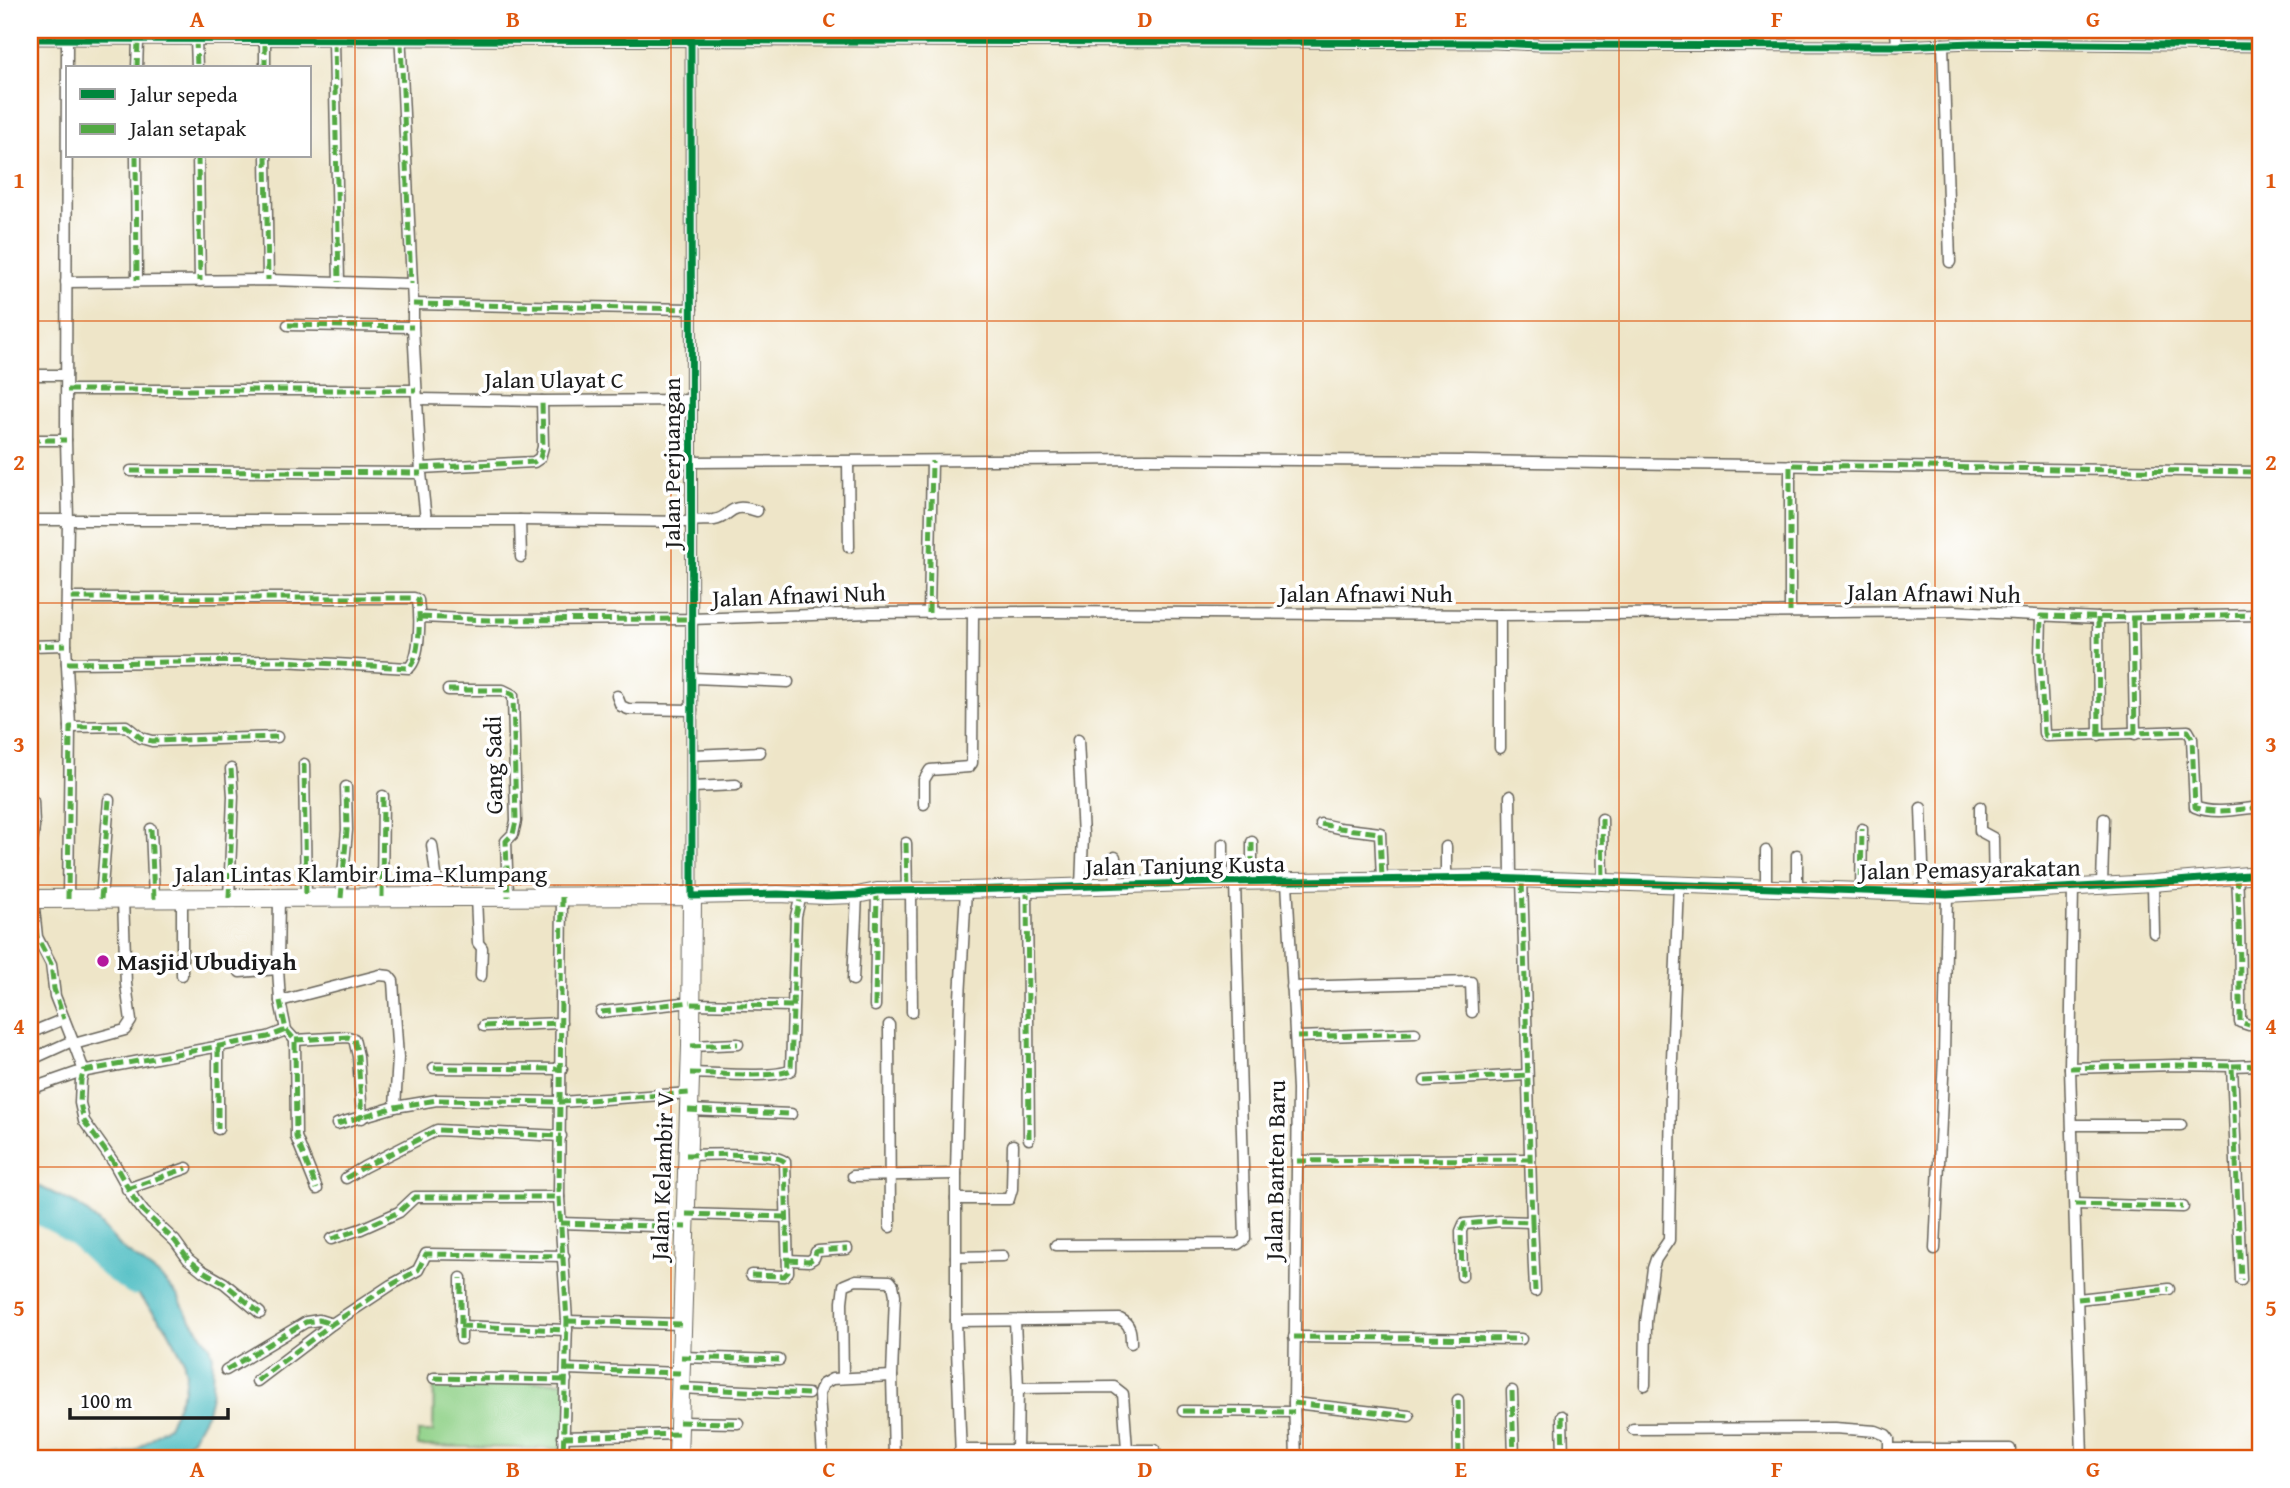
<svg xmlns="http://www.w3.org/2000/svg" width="2290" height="1488" font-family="'Gentium Book Plus',serif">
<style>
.green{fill:#90d188;stroke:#567652;stroke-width:2}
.water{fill:#4ebdc3;stroke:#356c70;stroke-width:2}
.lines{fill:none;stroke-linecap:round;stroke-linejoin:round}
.river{stroke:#4ebdc3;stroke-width:19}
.street-casing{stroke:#666258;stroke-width:13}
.secondary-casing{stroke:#666258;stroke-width:18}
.primary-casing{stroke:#666258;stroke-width:20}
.street{stroke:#fff;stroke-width:10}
.secondary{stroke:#fff;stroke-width:16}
.primary{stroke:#fff;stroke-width:18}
.quiet{stroke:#52a943;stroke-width:5;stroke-dasharray:10 5;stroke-linecap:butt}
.cycleway-casing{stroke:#fff;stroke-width:11}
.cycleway{stroke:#00873e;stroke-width:7}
.grid{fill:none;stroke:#de560d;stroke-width:2;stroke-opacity:0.55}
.poi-dot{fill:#b5179e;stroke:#fff;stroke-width:2.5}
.labels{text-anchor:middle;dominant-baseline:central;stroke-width:7;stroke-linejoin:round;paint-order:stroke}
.street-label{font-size:24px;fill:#1c1c1c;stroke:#fff}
.poi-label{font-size:24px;font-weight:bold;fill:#1c1c1c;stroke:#fff;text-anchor:start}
.neatline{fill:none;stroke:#de560d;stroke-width:2.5}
.grid-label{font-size:23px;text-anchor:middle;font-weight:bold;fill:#de560d}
</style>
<rect width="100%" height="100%" fill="#fff"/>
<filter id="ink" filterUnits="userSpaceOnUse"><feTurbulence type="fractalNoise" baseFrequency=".0143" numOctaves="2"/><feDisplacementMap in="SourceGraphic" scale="14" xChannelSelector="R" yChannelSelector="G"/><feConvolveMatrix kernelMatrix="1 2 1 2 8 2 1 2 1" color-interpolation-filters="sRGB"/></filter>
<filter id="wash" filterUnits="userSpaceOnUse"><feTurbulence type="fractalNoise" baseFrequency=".00686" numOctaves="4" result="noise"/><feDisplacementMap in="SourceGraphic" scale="28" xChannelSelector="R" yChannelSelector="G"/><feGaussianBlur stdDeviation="1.57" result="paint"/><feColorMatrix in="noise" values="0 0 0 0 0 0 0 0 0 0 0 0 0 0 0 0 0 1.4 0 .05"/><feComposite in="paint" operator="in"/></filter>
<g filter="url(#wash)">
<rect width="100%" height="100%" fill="#eee5c8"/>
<!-- green -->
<path class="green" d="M434 1379 569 1382 568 1449 418 1446V1432H433Z"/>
<!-- water -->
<path class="water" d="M30 1182 78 1205 98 1222 123 1249 161 1277 178 1296 188 1316 210 1346 213 1356 212 1391 207 1412 192 1439 175 1452 163 1458H93L124 1454 136 1450 169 1425 184 1389 186 1374 183 1358 167 1328 135 1291 72 1236 30 1210Z"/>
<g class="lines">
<!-- river -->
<path class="river" d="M30 1211 58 1225 78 1239 108 1268 133 1286"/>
</g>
</g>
<g filter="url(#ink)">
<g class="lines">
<!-- street casing -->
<g class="street-casing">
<g id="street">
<path d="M400 30 413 304V327L421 473 426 520"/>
<path d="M691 30 692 896"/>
<path d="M1896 30 1897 46"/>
<path d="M2223 30V46"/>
<path d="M30 39 1239 42 1495 43 1539 45 1897 46 1973 43 2260 46"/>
<path d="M196 39 197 68"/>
<path d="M67 41 66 440 68 520 66 645 70 727 68 899"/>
<path d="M334 41 339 282"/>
<path d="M1943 44 1950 262"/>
<path d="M137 68 138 41"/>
<path d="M265 68V40"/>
<path d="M136 156 137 280"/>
<path d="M198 156 200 281"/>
<path d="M266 156 268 280"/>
<path d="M66 282 268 280 411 284"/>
<path d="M413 304 692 309"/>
<path d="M288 325 413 327"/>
<path d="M30 375H66"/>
<path d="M67 390H416"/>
<path d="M417 399 542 401 691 400"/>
<path d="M30 440H66"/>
<path d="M691 462 1148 459 1469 461 2260 472"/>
<path d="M848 462 849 547"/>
<path d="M421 468 534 462 540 458 543 447 542 401"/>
<path d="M131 471 421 473"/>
<path d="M30 520H520L691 522C699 519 705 521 714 520 733 517 727 501 757 511"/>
<path d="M520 520 521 557"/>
<path d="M1790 612V465"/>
<path d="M929 613 932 461"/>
<path d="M2041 616 2040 656 2044 733 2046 736 2188 731 2192 738 2195 807C2213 815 2241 809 2260 807"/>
<path d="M421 617 489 620 691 619 870 613 1046 612 1500 615 1954 611 2098 618 2260 615"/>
<path d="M2098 618 2099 735"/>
<path d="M2133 618 2135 734"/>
<path d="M30 646 66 645"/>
<path d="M67 663 281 661 409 668C421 657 420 615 418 600L414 598H68"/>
<path d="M693 678 788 682"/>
<path d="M448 690H503L513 695 516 821 513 834 506 841 508 897"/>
<path d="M617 696 621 706 628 709 692 710"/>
<path d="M70 727 126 726 141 738 152 741 277 737"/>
<path d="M1078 740 1083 836 1081 886"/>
<path d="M1500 748V615"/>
<path d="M693 755 760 752"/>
<path d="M304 764 306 898"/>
<path d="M693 787 736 785"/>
<path d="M1510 796 1511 878"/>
<path d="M924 804V780L930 770 969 767 972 763 973 612"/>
<path d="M1980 807V831L1993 838 1994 892"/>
<path d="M1921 808 1924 893"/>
<path d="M1602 819 1603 882"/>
<path d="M1321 824 1339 828 1380 833 1382 879"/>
<path d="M151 829 154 899"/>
<path d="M906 843 907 891"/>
<path d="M432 845 439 897"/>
<path d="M1446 847V879"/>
<path d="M1766 851V887"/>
<path d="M1797 855V888"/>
<path d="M1115 857 1116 885"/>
<path d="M30 865 34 826 33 801"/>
<path d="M2237 876C2240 925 2240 973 2240 1022L2249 1025"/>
<path d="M1223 882V844"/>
<path d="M1252 882V842"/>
<path d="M1287 882 1298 1089 1294 1403 1296 1458"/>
<path d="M2153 883 2154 933"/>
<path d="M2102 885 2104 819"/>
<path d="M2073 887 2070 1068 2082 1456"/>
<path d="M1027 888 1029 1139"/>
<path d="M911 891 912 1012"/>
<path d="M1861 891 1862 829"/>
<path d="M382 897 383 796"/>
<path d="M476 897 478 943 482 948 481 976"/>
<path d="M562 897 559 1197 567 1321 563 1458"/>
<path d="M229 898 233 796 231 769"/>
<path d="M279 898 278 969 280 1001 380 975 389 976 393 981 398 1058 395 1107"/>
<path d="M341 898 347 830 346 787"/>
<path d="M33 899 37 937 51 964 55 996 74 1044 125 1030 131 1021 126 984 123 899"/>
<path d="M101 899 109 800"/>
<path d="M240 972 278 969"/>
<path d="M182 975V898"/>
<path d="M853 980 857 895"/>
<path d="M1292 987 1471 982 1472 1012"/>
<path d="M280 1001 286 1030 295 1040 296 1137 317 1189"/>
<path d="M692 1004 792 1006"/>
<path d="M875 1006 877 891"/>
<path d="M601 1012 691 1002"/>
<path d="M889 1025 890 1227"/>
<path d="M484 1026 561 1023"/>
<path d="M30 1033 64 1019"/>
<path d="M1297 1037 1415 1033"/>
<path d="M295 1040 348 1037 354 1039 358 1056 362 1118"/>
<path d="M74 1044 84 1071 81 1080 80 1103 84 1121 114 1163 134 1199 144 1212 175 1241 188 1259 203 1271 224 1283 260 1313"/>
<path d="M691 1046 738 1044"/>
<path d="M218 1047V1129"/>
<path d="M30 1060 72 1041"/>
<path d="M2232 1066 2260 1065"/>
<path d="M434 1068 562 1069"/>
<path d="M2070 1068 2175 1065 2232 1066 2241 1280"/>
<path d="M690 1073C712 1073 774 1079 791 1070L796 916 801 895"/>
<path d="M1425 1081 1527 1075"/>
<path d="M30 1089 76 1073 268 1037 286 1030"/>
<path d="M688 1110 791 1114"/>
<path d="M337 1124 395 1107 437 1100 561 1102 690 1093"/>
<path d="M2073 1125H2181"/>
<path d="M686 1155C705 1155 774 1151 785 1162L788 1272 784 1276 751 1275"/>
<path d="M1297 1161 1530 1159"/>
<path d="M853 1176 956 1174"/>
<path d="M346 1178 364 1167 437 1130 561 1136"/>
<path d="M127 1189 187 1168"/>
<path d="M956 1199H1009L1012 1189 1013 1145"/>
<path d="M2075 1204 2183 1207"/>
<path d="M686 1214 786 1217"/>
<path d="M1532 1222 1535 1291"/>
<path d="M560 1223 686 1227"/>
<path d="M331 1239 361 1229 399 1212 415 1197H559"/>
<path d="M1056 1245 1238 1244 1245 1239 1235 882"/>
<path d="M1935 1249 1944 1056 1947 894"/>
<path d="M956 1257 1003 1256"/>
<path d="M788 1260 809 1261 814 1258 816 1252 818 1251 847 1249"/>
<path d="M1462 1276 1461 1231 1464 1224 1500 1221 1532 1222 1522 878"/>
<path d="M2078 1299 2169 1289"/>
<path d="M567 1321 681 1324"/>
<path d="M956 1321 1120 1319C1131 1324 1131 1333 1131 1343"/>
<path d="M460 1326 567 1330"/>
<path d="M1294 1337 1521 1339"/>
<path d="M461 1339V1278"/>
<path d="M681 1357 779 1360"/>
<path d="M566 1369 680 1373"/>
<path d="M226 1370 306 1322 319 1320 332 1324"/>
<path d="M434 1378 566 1380"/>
<path d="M843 1378 842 1302 844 1285 856 1280 890 1281 893 1285 895 1295 892 1376 894 1458"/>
<path d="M257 1381 332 1324 391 1285 418 1270 426 1254 564 1256"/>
<path d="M1645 1385 1646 1322 1653 1268 1656 1259 1669 1240 1671 1084 1679 885"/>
<path d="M679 1388 808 1394"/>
<path d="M1018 1388 1114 1387 1123 1394 1127 1449"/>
<path d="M1512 1391 1514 1458"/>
<path d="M1458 1400 1459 1458"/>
<path d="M1294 1403 1409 1416"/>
<path d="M1183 1411 1294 1412"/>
<path d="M1562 1416 1563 1458"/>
<path d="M679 1422 738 1423"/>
<path d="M1633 1429 1834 1428 1876 1431 1886 1435 1889 1439V1458"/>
<path d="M563 1437 678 1434"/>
<path d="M1889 1449H2010"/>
<path d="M823 1458 819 1394 823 1384 832 1379 892 1376"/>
<path d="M952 1458 962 1450H1017L1018 1388 1015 1321"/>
<path d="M961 1458 956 1321V1174L960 998 966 890"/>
<path d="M1016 1458 1017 1450H1155"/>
</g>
</g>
<!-- secondary casing -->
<g class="secondary-casing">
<path id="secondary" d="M692 896 778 894 826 896 857 895 877 891 966 890 1223 882 1491 878 1947 894 2153 883 2260 874"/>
</g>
<!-- primary casing -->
<g class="primary-casing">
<path id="primary" d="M30 899 692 896 691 1046 678 1458"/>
</g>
<!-- street -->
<use href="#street" class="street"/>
<!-- secondary -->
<use href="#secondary" class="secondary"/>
<!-- primary -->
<use href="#primary" class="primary"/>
<!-- quiet -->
<g class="quiet">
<path d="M196 39 197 68"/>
<path d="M334 41 339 282"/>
<path d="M401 42 411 284"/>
<path d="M137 68 138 41"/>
<path d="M265 68V40"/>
<path d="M136 156 137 280"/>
<path d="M198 156 200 281"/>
<path d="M266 156 268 280"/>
<path d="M413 304 692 309"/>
<path d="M288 325 413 327"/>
<path d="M67 390H416"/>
<path d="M30 440H66"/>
<path d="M421 468 534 462 540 458 543 447 542 401"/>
<path d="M131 471 421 473"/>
<path d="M1790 612V465L2260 472"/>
<path d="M929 613 932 461"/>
<path d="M2260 615 2133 618 2041 616 2040 656 2044 733 2046 736 2188 731 2192 738 2195 807C2213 815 2241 809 2260 807"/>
<path d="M421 617 489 620 691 619"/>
<path d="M2098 618 2099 735"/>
<path d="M2133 618 2135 734"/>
<path d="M30 646 66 645"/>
<path d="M67 663 281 661 409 668C421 657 420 615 418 600L414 598H68"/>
<path d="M448 690H503L513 695 516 821 513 834 506 841 508 897"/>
<path d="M304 764 306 898"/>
<path d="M1602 819 1603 882"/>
<path d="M1321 824 1339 828 1380 833 1382 879"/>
<path d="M151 829 154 899"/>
<path d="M906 843 907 891"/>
<path d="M30 865 34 826 33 801"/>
<path d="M2237 876C2240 925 2240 973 2240 1022L2249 1025"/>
<path d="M1252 882V842"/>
<path d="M1027 888 1029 1139"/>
<path d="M1861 891 1862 829"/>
<path d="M382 897 383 796"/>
<path d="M562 897 559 1197 567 1321 563 1458"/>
<path d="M229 898 233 796 231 769"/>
<path d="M341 898 347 830 346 787"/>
<path d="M33 899 37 937 51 964 54 989 64 1019"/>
<path d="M68 899 70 727 126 726 141 738 152 741 277 737"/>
<path d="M101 899 109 800"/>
<path d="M280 1001 286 1030 295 1040 296 1137 317 1189"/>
<path d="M692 1004 792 1006"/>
<path d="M875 1006 877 891"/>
<path d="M601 1012 691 1002"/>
<path d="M484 1026 561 1023"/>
<path d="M1297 1037 1415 1033"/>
<path d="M295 1040 348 1037 354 1039 358 1056 362 1118"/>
<path d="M691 1046 738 1044"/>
<path d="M218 1047V1129"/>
<path d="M2232 1066 2260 1065"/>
<path d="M434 1068 562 1069"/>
<path d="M2070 1068 2175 1065 2232 1066 2241 1280"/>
<path d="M690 1073C712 1073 774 1079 791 1070L796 916 801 895"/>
<path d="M1425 1081 1527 1075"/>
<path d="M688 1110 791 1114"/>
<path d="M337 1124 395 1107 437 1100 561 1102 690 1093"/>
<path d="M686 1155C705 1155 774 1151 785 1162L788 1272 784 1276 751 1275"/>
<path d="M1297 1161 1530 1159"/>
<path d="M346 1178 364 1167 437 1130 561 1136"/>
<path d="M127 1189 187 1168"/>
<path d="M2075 1204 2183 1207"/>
<path d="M686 1214 786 1217"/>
<path d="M1532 1222 1535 1291"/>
<path d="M560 1223 686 1227"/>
<path d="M331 1239 361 1229 399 1212 415 1197H559"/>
<path d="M788 1260 809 1261 814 1258 816 1252 818 1251 847 1249"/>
<path d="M1462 1276 1461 1231 1464 1224 1500 1221 1532 1222 1522 878"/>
<path d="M2078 1299 2169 1289"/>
<path d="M260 1313 224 1283 203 1271 188 1259 175 1241 144 1212 134 1199 114 1163 84 1121 80 1103 81 1080 84 1071 268 1037 286 1030"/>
<path d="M567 1321 681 1324"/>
<path d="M460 1326 567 1330"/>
<path d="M1294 1337 1521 1339"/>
<path d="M461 1339V1278"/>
<path d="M681 1357 779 1360"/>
<path d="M566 1369 680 1373"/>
<path d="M226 1370 306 1322 319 1320 332 1324"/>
<path d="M434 1378 566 1380"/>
<path d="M257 1381 332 1324 391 1285 418 1270 426 1254 564 1256"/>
<path d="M679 1388 808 1394"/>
<path d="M1512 1391 1514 1458"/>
<path d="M1458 1400 1459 1458"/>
<path d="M1294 1403 1409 1416"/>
<path d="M1183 1411 1294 1412"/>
<path d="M1562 1416 1563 1458"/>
<path d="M679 1422 738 1423"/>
<path d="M563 1437 678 1434"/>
</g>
<!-- cycleway casing -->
<g class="cycleway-casing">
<g id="cycleway">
<path d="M691 30 692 896 778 894 826 896 857 895 877 891 966 890 1223 882 1491 878 1947 894 2153 883 2260 874"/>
<path d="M30 39 1239 42 1495 43 1539 45 1897 46 1973 43 2260 46"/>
</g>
</g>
<!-- cycleway -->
<use href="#cycleway" class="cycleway"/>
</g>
</g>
<!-- grid -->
<path class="grid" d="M355 30V1458M671 30V1458M987 30V1458M1303 30V1458M1619 30V1458M1935 30V1458M30 321H2260M30 603H2260M30 885H2260M30 1167H2260"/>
<!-- markers -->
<circle class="poi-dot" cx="103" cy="961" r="7"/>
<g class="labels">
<!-- street labels -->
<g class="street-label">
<text x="554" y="379">Jalan Ulayat C</text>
<text transform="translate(671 463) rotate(-90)">Jalan Perjuangan</text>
<text x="1366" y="593">Jalan Afnawi Nuh</text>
<text transform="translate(1934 593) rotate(1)">Jalan Afnawi Nuh</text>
<text transform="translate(799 595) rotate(-2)">Jalan Afnawi Nuh</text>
<text transform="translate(493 765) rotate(-91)">Gang Sadi</text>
<text transform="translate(1185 865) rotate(-1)">Jalan Tanjung Kusta</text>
<text transform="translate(1970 869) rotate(-1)">Jalan Pemasyarakatan</text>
<text x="361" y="873">Jalan Lintas Klambir Lima–Klumpang</text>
<text transform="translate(1275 1170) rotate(-89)">Jalan Banten Baru</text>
<text transform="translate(662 1176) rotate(-88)">Jalan Kelambir V</text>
</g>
<!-- poi labels -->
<g class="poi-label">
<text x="117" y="961">Masjid Ubudiyah</text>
</g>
</g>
<!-- margin -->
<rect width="2290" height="1488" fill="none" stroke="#fff" stroke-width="77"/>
<!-- legend -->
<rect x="66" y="66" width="245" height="91" fill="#ffffff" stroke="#a4a4a4" stroke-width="2"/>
<rect x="80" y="89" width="35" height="10" fill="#00873e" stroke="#a4a4a4" stroke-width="2"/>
<text x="130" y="102" font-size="21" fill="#1c1c1c">Jalur sepeda</text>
<rect x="80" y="124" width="35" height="10" fill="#52a943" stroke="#a4a4a4" stroke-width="2"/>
<text x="130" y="136" font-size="21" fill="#1c1c1c">Jalan setapak</text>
<!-- scale -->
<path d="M70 1408v10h158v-10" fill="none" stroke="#1c1c1c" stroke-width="3.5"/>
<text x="80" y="1408" font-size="21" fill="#1c1c1c" stroke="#ffffff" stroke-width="5" paint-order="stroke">100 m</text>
<rect x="38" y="38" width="2214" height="1412" class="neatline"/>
<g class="grid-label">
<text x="197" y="27">A</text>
<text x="513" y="27">B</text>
<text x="829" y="27">C</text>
<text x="1145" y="27">D</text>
<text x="1461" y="27">E</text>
<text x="1777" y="27">F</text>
<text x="2093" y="27">G</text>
<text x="19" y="188">1</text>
<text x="2271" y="188">1</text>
<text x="19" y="470">2</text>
<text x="2271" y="470">2</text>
<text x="19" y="752">3</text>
<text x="2271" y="752">3</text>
<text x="19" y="1034">4</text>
<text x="2271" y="1034">4</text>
<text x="19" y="1316">5</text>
<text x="2271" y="1316">5</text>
<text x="197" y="1477">A</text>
<text x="513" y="1477">B</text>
<text x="829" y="1477">C</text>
<text x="1145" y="1477">D</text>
<text x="1461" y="1477">E</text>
<text x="1777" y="1477">F</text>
<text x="2093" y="1477">G</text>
</g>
</svg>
